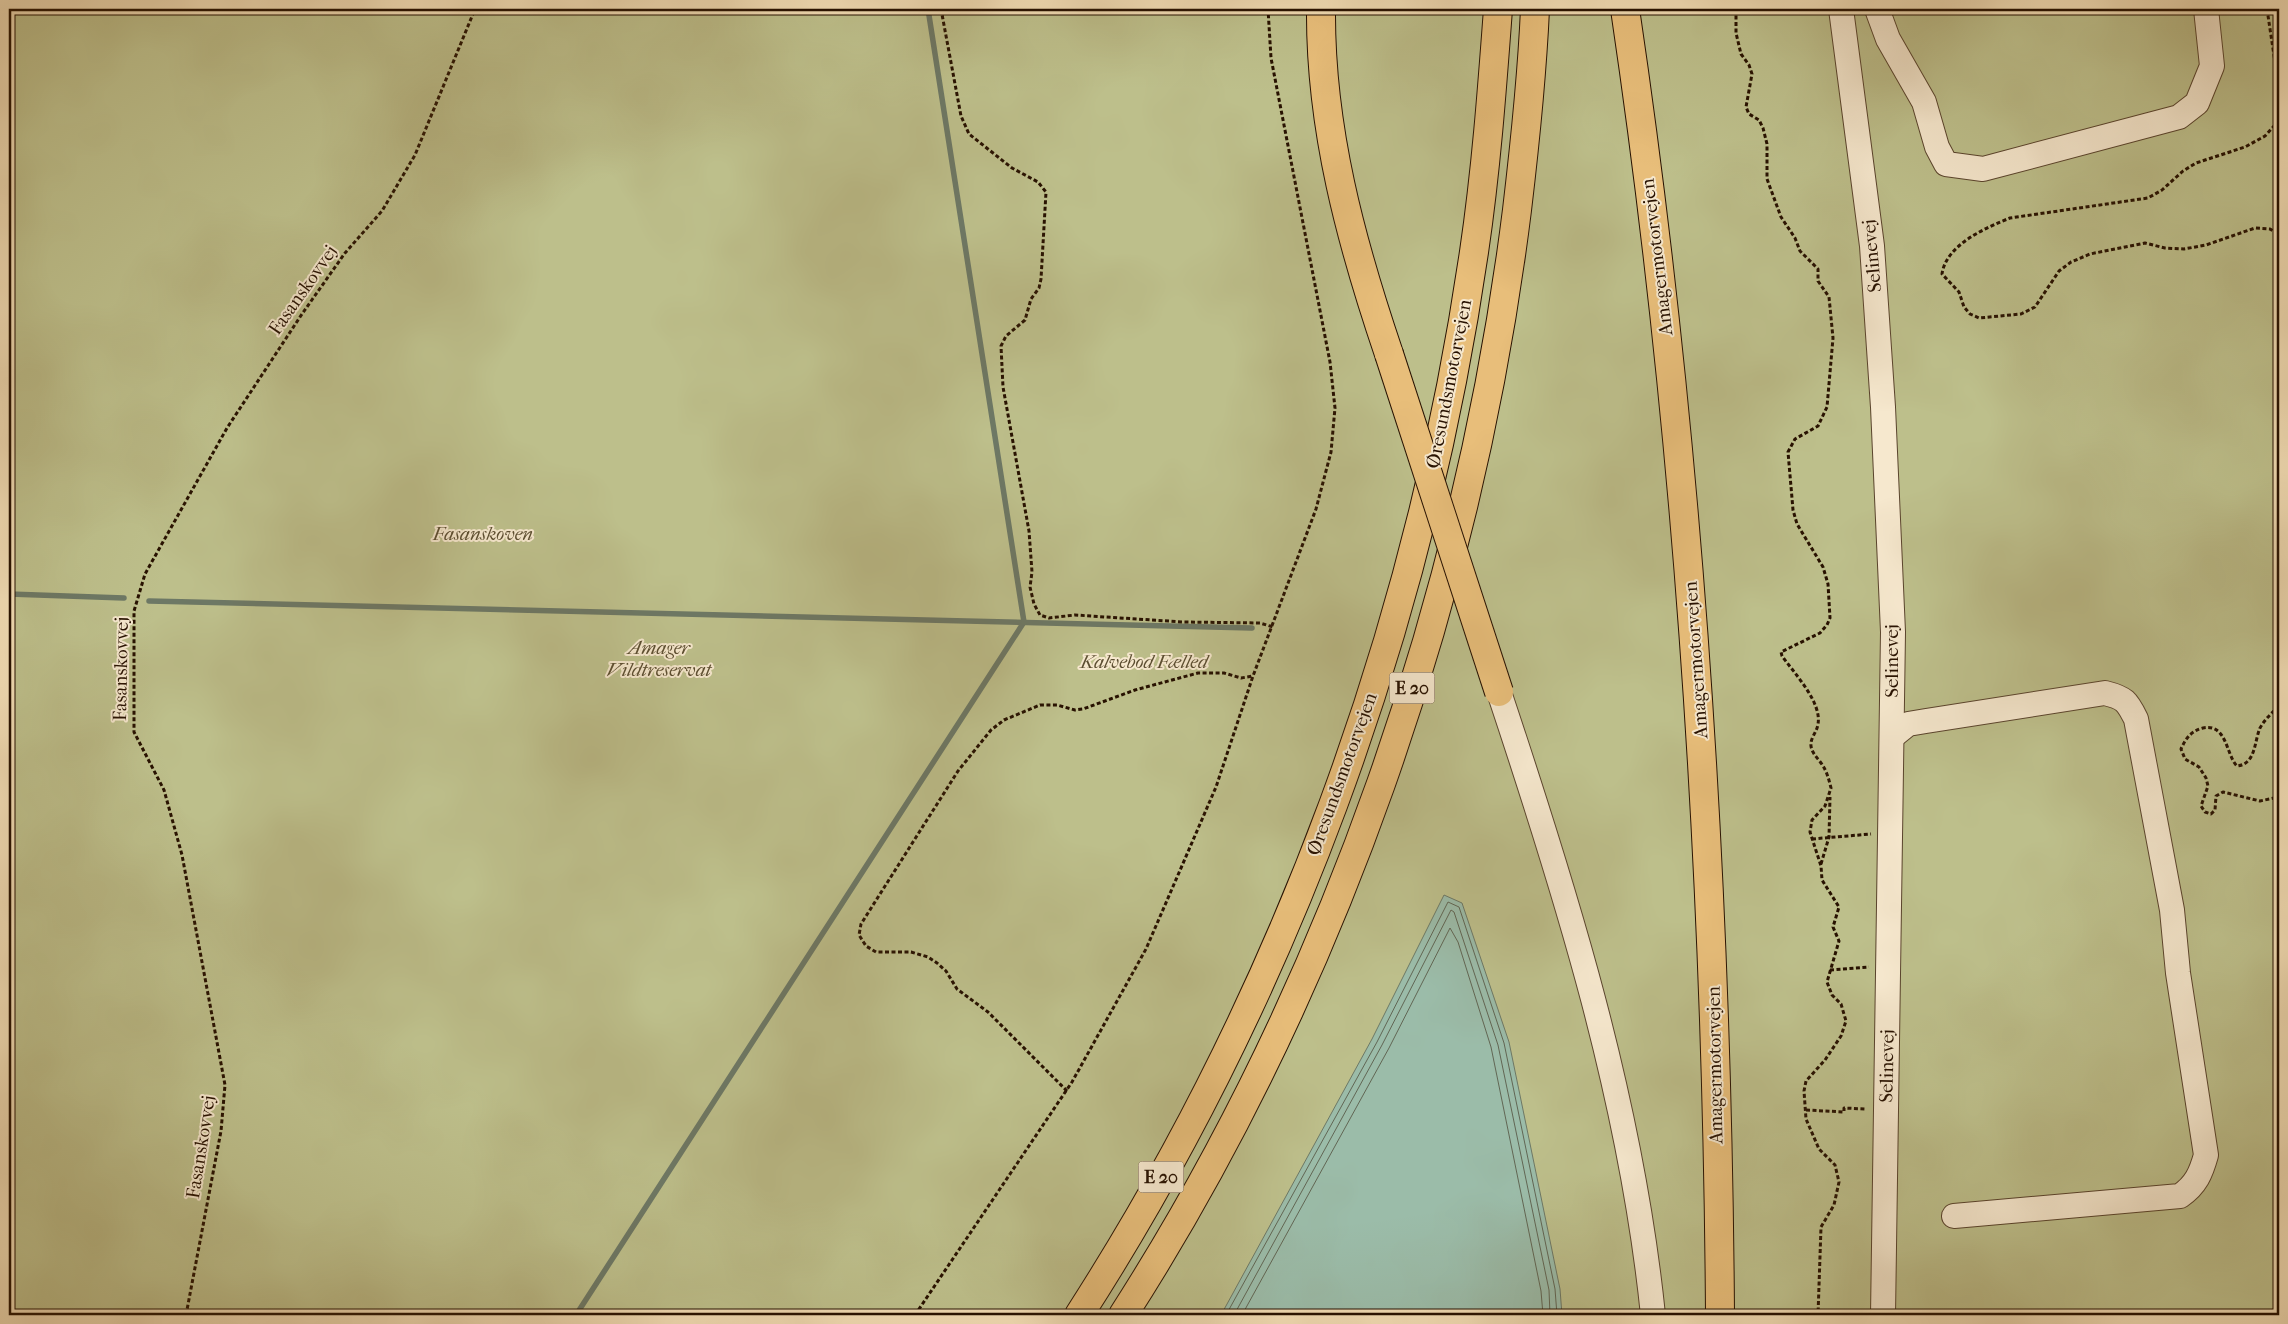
<svg xmlns="http://www.w3.org/2000/svg" width="2288" height="1324" font-family="'IM FELL French Canon',serif">
<style>
.green{fill:#bdbf8b;stroke:#726846}
.water{fill:#9bbca9;stroke:#6d7865}
.lines{fill:none;stroke-linecap:round;stroke-linejoin:round}
.shore{stroke:#616654;stroke-width:1}
.stream{stroke:#6d7865;stroke-width:5.5}
.minor-casing{stroke:#5a442d;stroke-width:26}
.highway-casing{stroke:#271100;stroke-width:30}
.path{stroke:#271100;stroke-width:3;stroke-dasharray:4 2.5;stroke-linecap:butt}
.minor{stroke:#f6e8ce;stroke-width:24}
.highway{stroke:#e8be7a;stroke-width:28}
.highway-bridge-casing{stroke:#271100;stroke-width:30;stroke-linecap:butt}
.highway-bridge{stroke:#e8be7a;stroke-width:28}
.labels{text-anchor:middle;dominant-baseline:central;stroke-width:4;stroke-linejoin:round;paint-order:stroke}
.shield{fill:#f6e8ce;stroke:#65523e;stroke-width:1}
.shield-label{font-size:18px;font-weight:bold;fill:#271100}
.street-label{font-size:19px;fill:#271100;stroke:#f6e8ce}
.park-label{font-size:19px;font-style:italic;fill:#5c4e31;stroke:#f6e8ce}
</style>
<rect width="100%" height="100%" fill="#f1dcb4"/>
<filter id="stains"><feTurbulence type="fractalNoise" baseFrequency=".004" numOctaves="4"/><feColorMatrix values="0 0 0 0 .2 0 0 0 0 .09 0 0 0 0 .02 0 0 0 .5 -.17"/></filter>
<radialGradient id="worn" r=".72"><stop offset=".6" stop-color="#630" stop-opacity="0"/><stop offset="1" stop-color="#630" stop-opacity=".3"/></radialGradient>
<!-- green -->
<rect class="green" x="9" y="9" width="2270" height="1306"/>
<!-- water -->
<path class="water" d="M1444 895 1462 903 1509 1042 1560 1289 1562 1315H1221L1372 1039Z"/>
<g class="lines">
<!-- shore -->
<g class="shore">
<path d="M1226 1315 1377 1042 1448 902 1459 907 1504 1043 1555 1289 1557 1315"/>
<path d="M1234 1315 1382 1045 1451 910 1454 912 1498 1045 1549 1290 1550 1315"/>
<path d="M1242 1315 1389 1048 1450 928 1458 942 1491 1047 1541 1291 1543 1315"/>
</g>
<!-- stream -->
<g class="stream">
<path d="M9 594 124 598"/>
<path d="M149 601 1252 628"/>
<path d="M576 1315 1024 622 928 9"/>
</g>
<!-- minor casing -->
<g class="minor-casing">
<g id="minor">
<path d="M1841 9 1872 246 1883 407 1893 632 1883 1315"/>
<path d="M1877 9 1888 39 1924 102 1937 147 1946 164 1983 169 2179 117 2197 103 2212 66 2206 9"/>
<path d="M1499 692C1567 896 1631 1101 1653 1315"/>
<path d="M1892 737 1908 724 1926 721 2105 693C2125 698 2127 701 2136 719L2172 910 2178 973 2206 1155C2201 1173 2196 1185 2180 1196L1954 1216"/>
</g>
</g>
<!-- highway casing -->
<g class="highway-casing">
<g id="highway">
<path d="M1321 9C1320 128 1351 242 1389 354"/>
<path d="M1625 9C1689 441 1717 878 1720 1315"/>
<path d="M1079 1315C1285 995 1419 629 1474 252 1486 171 1492 90 1498 9"/>
<path d="M1123 1315C1333 988 1469 595 1517 210 1525 143 1532 76 1535 9"/>
</g>
</g>
<!-- path -->
<g class="path">
<path d="M941 9 961 116 969 134 1012 168 1038 182 1046 192 1041 279 1039 288 1031 299 1025 320 1006 336 1001 346 1003 387 1029 531 1032 572 1030 587 1034 604 1040 615 1049 618 1075 615 1183 622 1260 623 1273 627"/>
<path d="M1736 9V33L1741 54 1749 65 1752 74 1746 107 1749 114 1759 120 1763 128 1767 144V179L1781 217 1795 238 1800 251 1818 269V281L1829 297 1833 338 1827 407 1818 426 1795 439 1788 452 1793 510 1797 524 1823 567 1828 584 1830 618 1827 625 1820 633 1781 652 1782 656C1794 673 1822 702 1818 724 1817 732 1810 738 1811 746 1812 754 1819 759 1823 766 1827 772 1829 780 1831 788L1825 806 1812 820 1810 832 1821 866 1822 880 1839 907 1833 927 1839 941 1827 982 1832 995 1841 1004 1846 1021 1841 1036 1825 1060 1806 1081 1804 1091 1806 1119 1819 1149 1835 1165 1839 1182 1834 1205 1821 1227 1818 1315"/>
<path d="M2267 9 2278 82 2275 125 2265 136 2245 147 2196 163 2183 171 2162 190 2148 198 2010 218C1985 228 1946 245 1942 274L1959 292 1964 307 1970 314 1979 318 2021 314 2035 307 2059 271 2071 262 2090 254 2145 243 2165 248 2184 249 2206 245 2255 228 2270 229 2279 235"/>
<path d="M2279 706C2272 713 2265 719 2260 728 2254 742 2256 764 2237 766 2226 755 2227 723 2203 728 2191 731 2186 738 2181 749L2185 759 2199 767 2206 778 2208 786 2201 806 2205 812 2211 814 2215 810 2216 796 2223 792 2260 801 2279 797"/>
<path d="M1812 839 1871 834"/>
<path d="M1821 864 1829 837 1830 797"/>
<path d="M1830 970 1869 967"/>
<path d="M1067 1091 988 1012 957 989 946 971 937 963 928 957 911 952H876L866 946 859 935 861 924 958 771 991 730 1004 720 1040 705H1057L1075 710 1083 709 1135 690 1198 673H1224L1241 678 1253 676"/>
<path d="M1806 1110 1844 1112V1108L1866 1109"/>
<path d="M186 1315 221 1131 225 1085 182 855 164 790 134 732V611L145 574 227 428 302 314 345 253 382 211 415 155 475 9"/>
<path d="M915 1315 1072 1082 1146 949 1216 787 1253 676 1316 509 1331 452 1335 408 1330 362 1271 58 1268 9"/>
</g>
<!-- minor -->
<use href="#minor" class="minor"/>
<!-- highway -->
<use href="#highway" class="highway"/>
<!-- highway-bridge casing -->
<g class="highway-bridge-casing">
<path id="highway-bridge" d="M1389 354 1499 692"/>
</g>
<!-- highway-bridge -->
<use href="#highway-bridge" class="highway-bridge"/>
</g>
<g class="labels">
<!-- shield labels -->
<g class="shield">
<rect x="1389.5" y="672.5" width="45" height="31" rx="4"/>
<rect x="1138.5" y="1161.5" width="45" height="31" rx="4"/>
</g>
<g class="shield-label">
<text x="1412" y="688">E 20</text>
<text x="1161" y="1177">E 20</text>
</g>
<!-- street labels -->
<g class="street-label">
<text transform="translate(1872 256) rotate(-95)">Selinevej</text>
<text transform="translate(1657 257) rotate(-97)">Amagermotorvejen</text>
<text transform="translate(303 290) rotate(-55)">Fasanskovvej</text>
<text transform="translate(1449 384) rotate(-79)">Øresundsmotorvejen</text>
<text transform="translate(1696 660) rotate(-94)">Amagermotorvejen</text>
<text transform="translate(1892 661) rotate(-90)">Selinevej</text>
<text transform="translate(121 669) rotate(-89)">Fasanskovvej</text>
<text transform="translate(1342 774) rotate(-70)">Øresundsmotorvejen</text>
<text transform="translate(1715 1065) rotate(-91)">Amagermotorvejen</text>
<text transform="translate(1887 1066) rotate(-89)">Selinevej</text>
<text transform="translate(201 1147) rotate(-81)">Fasanskovvej</text>
</g>
<!-- park labels -->
<g class="park-label">
<text x="483" y="534">Fasanskoven</text>
<text x="659" y="648">Amager<tspan x="659" dy="22">Vildtreservat</tspan></text>
<text x="1144" y="662">Kalvebod Fælled</text>
</g>
</g>
<!-- margin -->
<rect width="2288" height="1324" fill="none" stroke="#f1dcb4" stroke-width="30"/>
<rect x="10" y="10" width="2268" height="1304" fill="none" stroke="#271100" stroke-width="2.5"/>
<rect x="15" y="15" width="2258" height="1294" fill="none" stroke="#271100"/>
<rect width="100%" height="100%" filter="url(#stains)"/>
<rect width="100%" height="100%" fill="url(#worn)"/>
</svg>
